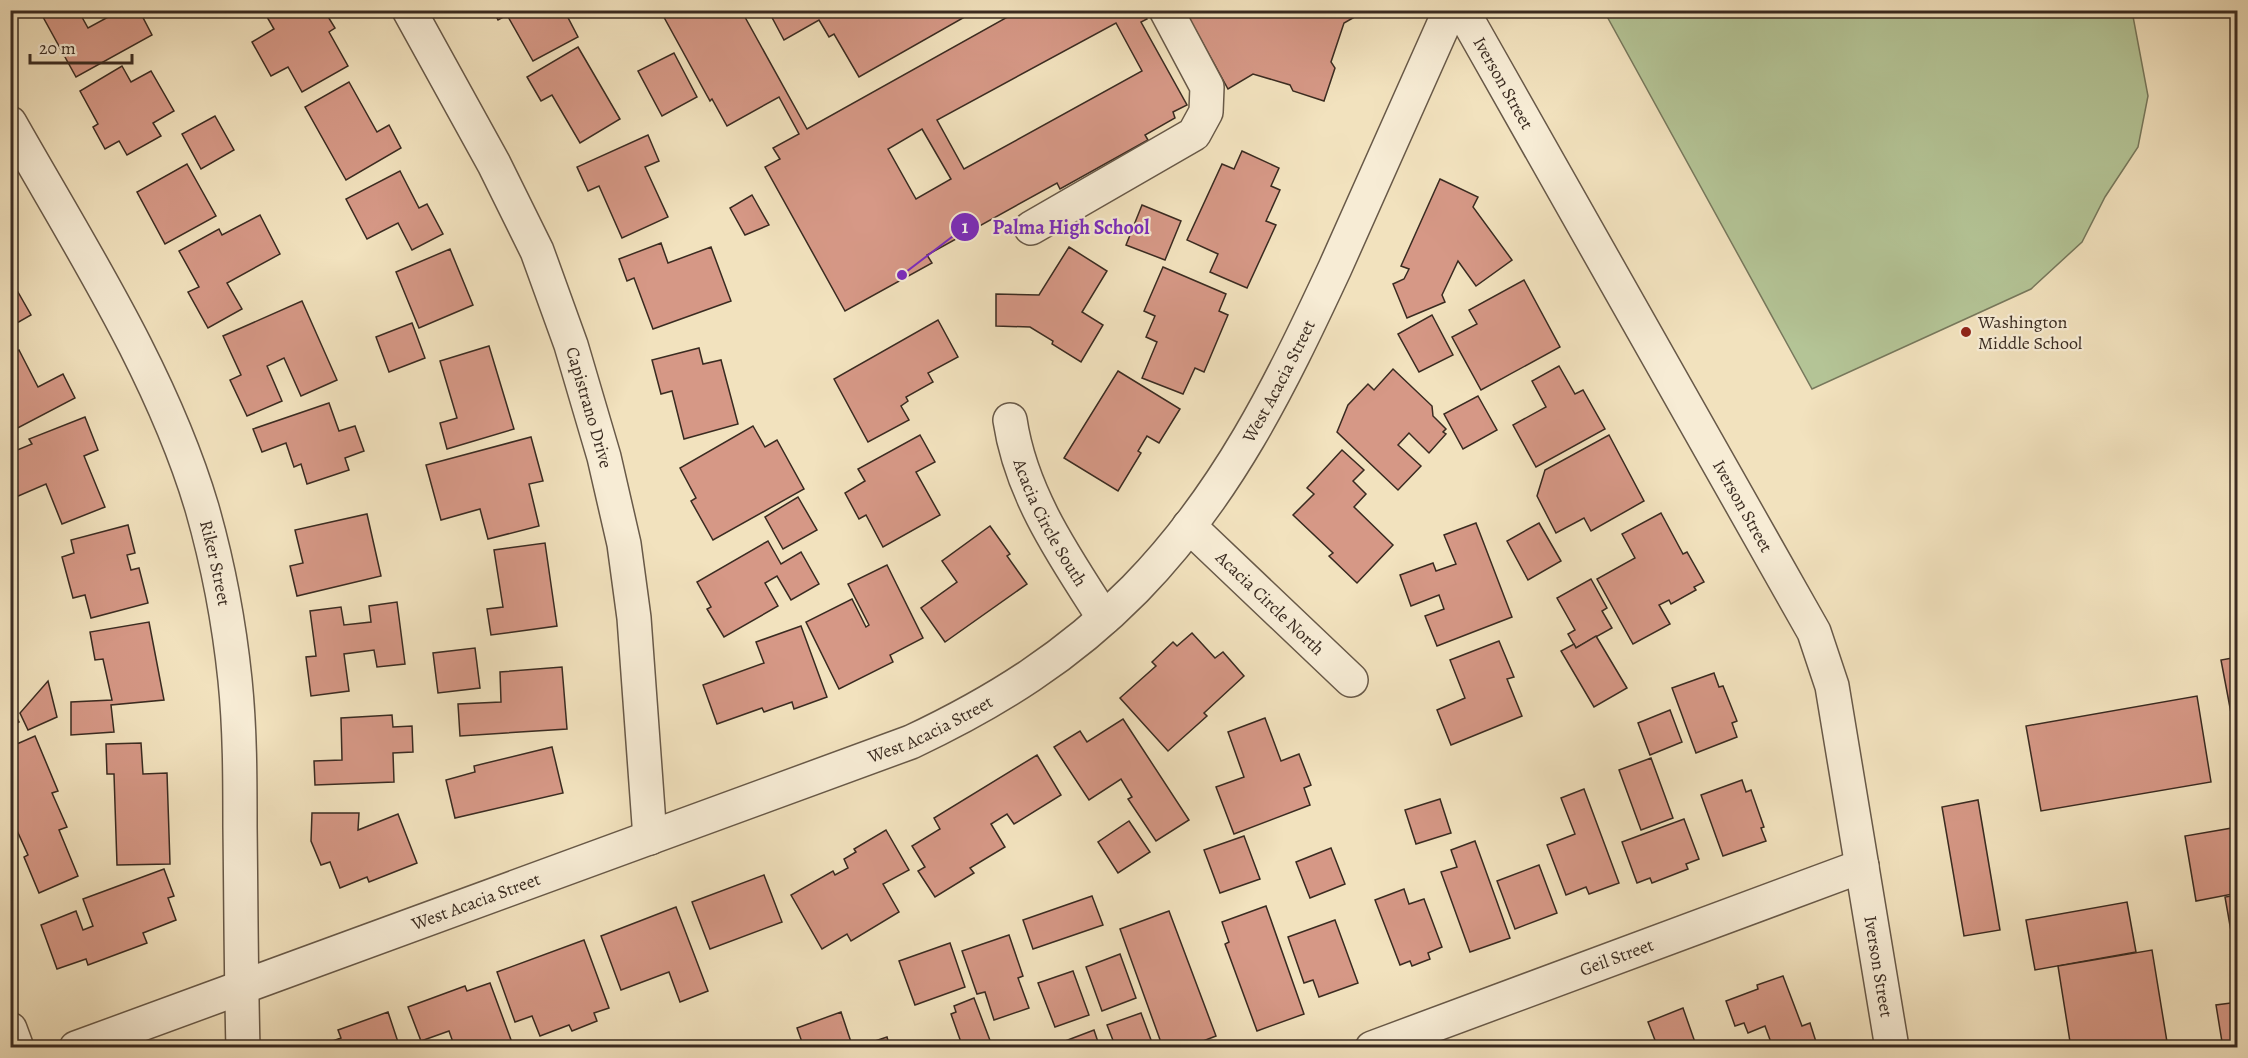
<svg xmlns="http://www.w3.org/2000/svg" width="2248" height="1058" font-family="Alegreya,serif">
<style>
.green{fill:#b4c496;stroke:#77785c;stroke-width:1.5}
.building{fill:#d69886;stroke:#3a2b21;stroke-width:1.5;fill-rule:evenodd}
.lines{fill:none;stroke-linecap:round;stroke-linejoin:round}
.minor-casing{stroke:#685948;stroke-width:36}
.minor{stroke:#f7ecd5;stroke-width:33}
.poi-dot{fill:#8f2418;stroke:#f7ecd5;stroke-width:2}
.labels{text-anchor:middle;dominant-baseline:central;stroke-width:4.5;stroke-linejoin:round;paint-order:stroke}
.street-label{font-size:18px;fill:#3a2b21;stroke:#f7ecd5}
.poi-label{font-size:18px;fill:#3a2b21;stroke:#f7ecd5;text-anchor:start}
.leader{fill:none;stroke:#7b2cbf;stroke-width:2}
.callout-dot{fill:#7b2cbf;stroke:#f7ecd5;stroke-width:2}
.mark-label{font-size:18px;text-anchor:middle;font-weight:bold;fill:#fff}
.callout-label{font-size:20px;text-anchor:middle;font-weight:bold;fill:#7b2cbf;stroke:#f7ecd5;stroke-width:4.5;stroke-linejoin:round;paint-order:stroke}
</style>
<rect width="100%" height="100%" fill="#f2e2be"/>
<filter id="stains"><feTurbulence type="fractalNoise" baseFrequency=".00333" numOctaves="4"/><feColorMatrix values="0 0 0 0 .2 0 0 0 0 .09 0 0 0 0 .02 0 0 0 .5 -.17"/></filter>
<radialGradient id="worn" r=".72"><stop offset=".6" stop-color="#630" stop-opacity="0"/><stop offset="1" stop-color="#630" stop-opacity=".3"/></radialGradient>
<!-- green -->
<path class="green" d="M1604 11H2132L2148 96 2138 147 2105 197 2082 242 2031 289 1812 389Z"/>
<!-- building -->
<g class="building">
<path d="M54 10H78L88 28 121 10H139L152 35 76 77 43 17Z"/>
<path d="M278 10H311L313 15 324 10 335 28 329 32 348 66 302 92 288 67 271 76 252 42 274 29 267 17Z"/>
<path d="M493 10H564L578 37 533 61 507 15 498 20Z"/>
<path d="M660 10H741L807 129 1020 10H1142L1147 19 1141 22 1187 105 1173 112 1175 118 1145 135 1148 140 1060 189 1057 183 927 255 932 263 845 311 765 167 780 159 773 148 799 134 779 97 727 126 712 99 710 101ZM1116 23 1142 71 964 169 937 120ZM922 129 951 179 916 199 888 149Z"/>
<path d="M768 10H977L859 77 834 34 829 37 819 20 784 40Z"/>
<path d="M1204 10H1364L1365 11 1344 23 1331 62 1335 68 1324 101 1293 91 1290 85 1253 74 1228 89 1189 18Z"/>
<path d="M578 47 620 119 580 143 552 95 541 101 527 77Z"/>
<path d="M674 53 697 97 662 116 638 71Z"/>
<path d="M122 66 131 82 151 71 174 111 153 123 161 136 127 155 119 141 105 149 93 127 98 124 80 91Z"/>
<path d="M349 82 377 132 389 125 401 148 346 180 305 107Z"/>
<path d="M215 116 234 150 201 169 182 134Z"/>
<path d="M648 135 659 161 645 167 668 217 622 238 599 186 588 191 577 167Z"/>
<path d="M1242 151 1279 168 1271 186 1280 190 1266 221 1276 225 1247 288 1210 272 1218 254 1187 240 1222 164 1234 169Z"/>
<path d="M187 164 216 216 165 244 137 192Z"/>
<path d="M400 171 419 208 427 204 443 234 412 250 398 223 367 239 346 199Z"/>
<path d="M1440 179 1478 197 1473 207 1512 260 1476 286 1458 261 1442 295 1445 302 1407 318 1393 284 1404 279 1409 269 1401 266Z"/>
<path d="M752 195 769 225 745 235 730 208Z"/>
<path d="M1142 205 1181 221 1165 260 1126 245Z"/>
<path d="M260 215 280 254 227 283 242 309 208 328 188 292 199 287 179 251 219 229 222 235Z"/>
<path d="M661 243 668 263 711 247 731 301 653 329 634 278 627 281 619 259Z"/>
<path d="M1069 247 1107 271 1082 312 1103 325 1081 362 1052 344 1053 341 1030 327 996 326V294L1039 295Z"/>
<path d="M450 249 473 305 419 328 396 272Z"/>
<path d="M1163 267 1226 294 1219 311 1228 315 1204 372 1195 368 1183 394 1142 378 1157 342 1146 337 1155 316 1144 311Z"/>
<path d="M10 278 31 315 10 327Z"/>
<path d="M1524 280 1560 347 1481 390 1452 337 1477 324 1469 310Z"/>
<path d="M302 301 337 380 301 396 284 358 267 366 282 401 247 416 230 380 241 375 223 336Z"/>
<path d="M1432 315 1453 355 1419 372 1398 334Z"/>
<path d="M938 320 958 357 928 373 933 382 906 397 908 401 901 406 909 420 868 442 834 379Z"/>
<path d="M412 323 425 358 389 372 376 337Z"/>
<path d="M489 346 514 429 447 449 440 423 457 418 440 361Z"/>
<path d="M699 348 703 364 721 360 738 424 684 439 672 391 661 394 652 360Z"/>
<path d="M19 350 38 387 63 374 75 398 10 432V355Z"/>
<path d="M1559 366 1575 394 1583 390 1605 429 1536 467 1513 425 1546 407 1532 381Z"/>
<path d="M1393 369 1432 406 1433 416 1446 429 1443 432 1446 434 1429 453 1409 433 1398 445 1421 466 1398 490 1337 432 1348 405 1368 384 1374 390Z"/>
<path d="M1118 371 1180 409 1159 443 1147 436 1138 451 1141 453 1118 491 1064 458Z"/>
<path d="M1478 396 1497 430 1463 449 1444 414Z"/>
<path d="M329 403 339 431 355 426 364 451 345 458 349 470 307 484 301 464 294 467 286 443 262 452 253 429Z"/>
<path d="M85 417 98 450 84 456 105 507 62 524 46 484 16 497 10 484V453L32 444 29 439Z"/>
<path d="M753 426 765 447 777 440 804 489 713 540 691 501 696 498 680 468Z"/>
<path d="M920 435 935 462 916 472 940 515 883 547 866 515 859 519 845 493 865 481 858 469Z"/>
<path d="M1609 435 1644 501 1591 531 1584 518 1556 533 1537 496 1545 470Z"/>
<path d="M531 437 543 481 529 484 539 526 488 539 480 509 441 520 426 465Z"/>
<path d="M1342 450 1364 470 1353 481 1366 494 1354 507 1393 545 1357 583 1329 556 1333 553 1293 515 1314 494 1307 488Z"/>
<path d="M798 497 817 530 783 549 765 517Z"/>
<path d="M1661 513 1683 554 1687 552 1704 582 1694 587 1696 590 1671 604 1669 600 1659 605 1670 624 1633 644 1597 579 1635 558 1622 534Z"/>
<path d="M367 514 381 576 297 596 290 566 303 563 295 530Z"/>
<path d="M1476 523 1512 617 1437 646 1425 616 1444 609 1439 595 1411 606 1400 575 1433 563 1436 571 1456 564 1444 535Z"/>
<path d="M1539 523 1561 561 1528 580 1507 541Z"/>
<path d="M128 525 135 553 127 555 131 570 139 568 148 603 91 618 85 595 73 598 62 557 74 553 71 540Z"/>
<path d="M990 526 1010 554 1007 556 1027 584 945 642 921 608 957 582 942 561Z"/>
<path d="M768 541 781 564 801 552 819 584 791 600 777 576 765 583 778 606 724 637 707 609 711 607 697 582Z"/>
<path d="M545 543 557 626 491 635 487 609 503 607 494 550Z"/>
<path d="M887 565 923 638 890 655 893 662 839 689 806 622 852 599 866 627 869 625 848 584Z"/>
<path d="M1591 579 1607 608 1602 611 1612 628 1576 648 1568 634 1575 630 1557 598Z"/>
<path d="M397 602 405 664 377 667 374 650 344 654 349 691 311 696 306 657 316 656 310 611 341 607 344 625 371 622 369 606Z"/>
<path d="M149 622 164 700 111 705 114 732 71 735V702L112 700 103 659 95 660 90 632Z"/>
<path d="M801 626 827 697 794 709 792 702 764 712 762 708 717 724 703 685 764 663 756 642Z"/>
<path d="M1192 633 1215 658 1223 652 1244 676 1204 713 1207 716 1168 751 1120 698 1156 666 1152 662 1173 642 1177 646Z"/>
<path d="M1596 636 1627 688 1594 707 1561 651 1574 644 1576 648Z"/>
<path d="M1499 641 1514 677 1507 679 1522 716 1451 745 1437 710 1465 698 1450 660Z"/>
<path d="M475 648 480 688 438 693 433 653Z"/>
<path d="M2238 657V750L2221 660Z"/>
<path d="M562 667 567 729 460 736 458 704 501 702 500 672Z"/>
<path d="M1714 673 1719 687 1723 686 1737 721 1732 723 1737 737 1696 753 1672 688Z"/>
<path d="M48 681 57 717 28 730 20 713Z"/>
<path d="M2197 696 2211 782 2041 811 2026 726Z"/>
<path d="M10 705 19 722 10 727Z"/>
<path d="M1670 710 1682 742 1650 755 1638 723Z"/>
<path d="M392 715 393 727 412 726 413 752 393 753 394 782 315 785 314 761 342 760 341 718Z"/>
<path d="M1265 718 1281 761 1299 754 1311 785 1304 788 1310 805 1234 834 1216 787 1244 777 1228 732Z"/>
<path d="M1123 719 1189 820 1156 841 1128 799 1132 797 1121 779 1089 800 1054 747 1080 731 1087 742Z"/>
<path d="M35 736 58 791 52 793 67 827 59 830 78 876 39 893 24 857 28 855 10 815V747Z"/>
<path d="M141 743 143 774 167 773 170 864 117 865 114 774H107L106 744Z"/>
<path d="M552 747 563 793 455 818 446 780 475 772 474 766Z"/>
<path d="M1037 755 1061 795 1014 824 1007 814 991 824 1005 847 970 868 974 873 935 897 918 871 925 867 912 846 940 829 934 818Z"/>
<path d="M1651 758 1673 818 1641 830 1619 770Z"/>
<path d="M1742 780 1746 792 1751 790 1764 827 1761 828 1766 841 1723 856 1701 795Z"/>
<path d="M1584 789 1619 883 1589 894 1586 887 1566 895 1547 845 1575 834 1561 798Z"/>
<path d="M1440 799 1451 833 1416 844 1405 810Z"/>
<path d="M1978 800 2000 930 1964 936 1942 807Z"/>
<path d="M312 813H359L358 830 398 814 417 863 369 882 367 877 340 888 330 862 321 865 311 841Z"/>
<path d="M1684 819 1699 859 1686 864 1688 869 1652 883 1650 878 1637 883 1622 842Z"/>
<path d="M1129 821 1150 852 1118 873 1098 842Z"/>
<path d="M2238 827V893L2196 901 2185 836Z"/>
<path d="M886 830 909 870 883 884 899 912 851 941 847 934 822 949 791 895 833 871 835 875 848 868 844 859 856 852 854 849Z"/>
<path d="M1244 836 1260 879 1220 893 1204 850Z"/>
<path d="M1475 841 1510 938 1470 952 1441 872 1457 867 1451 850Z"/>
<path d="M1331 848 1345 884 1310 898 1296 862Z"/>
<path d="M1539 865 1557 913 1515 929 1497 881Z"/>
<path d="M164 869 174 896 168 898 176 920 143 933 147 943 88 965 86 959 57 969 41 925 76 911 83 930 93 926 83 899Z"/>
<path d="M764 875 782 922 710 949 692 902Z"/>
<path d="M1404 889 1409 904 1424 899 1442 947 1428 953 1430 959 1412 966 1410 961 1400 965 1375 900Z"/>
<path d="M2238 895V971L2225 897Z"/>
<path d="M1092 896 1103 925 1033 949 1023 920Z"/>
<path d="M2127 902 2136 952 2035 970 2026 920Z"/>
<path d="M1266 906 1304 1014 1257 1031 1225 944 1229 942 1222 922Z"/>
<path d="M676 907 708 991 680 1002 669 972 621 990 601 936Z"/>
<path d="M1169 911 1216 1036 1185 1048H1163L1120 929Z"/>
<path d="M1335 920 1358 983 1319 997 1313 980 1304 983 1288 937Z"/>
<path d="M1009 935 1023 976 1018 978 1029 1008 994 1020 985 992 977 994 962 951Z"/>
<path d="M584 940 609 1008 594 1013 597 1021 572 1031 569 1025 540 1036 532 1016 515 1022 497 972Z"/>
<path d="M950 943 965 987 915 1005 899 961Z"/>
<path d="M2152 950 2168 1048H2071L2058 966Z"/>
<path d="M1120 954 1136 998 1102 1011 1086 967Z"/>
<path d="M1073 971 1089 1015 1055 1027 1038 983Z"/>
<path d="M1783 976 1802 1026 1810 1023 1818 1048H1773L1765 1026 1748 1033 1744 1023 1735 1026 1726 1001 1758 989 1757 985Z"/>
<path d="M490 983 514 1048H455L449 1031 421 1041 408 1007 465 986 467 991Z"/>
<path d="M974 998 991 1043 977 1048H963L951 1014 956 1012 954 1006Z"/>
<path d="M2238 1002V1048H2223L2216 1005Z"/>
<path d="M1683 1008 1697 1048H1658L1648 1022Z"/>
<path d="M388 1012 400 1048H313L341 1038 338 1030Z"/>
<path d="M841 1012 853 1048H804L797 1028Z"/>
<path d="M1141 1013 1154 1048H1116L1107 1025Z"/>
<path d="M1094 1030 1100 1048H1062L1060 1043Z"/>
<path d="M887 1037 890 1048H860V1046Z"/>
</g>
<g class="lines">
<!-- minor casing -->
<g class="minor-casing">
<g id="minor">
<path id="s1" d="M409 10 494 164 537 251 571 345 604 457 624 544 634 618 650 838"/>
<path id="s2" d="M1462 10 1814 632 1832 686 1892 1048"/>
<path id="s3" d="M10 123C79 245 162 373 202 508 218 564 229 622 235 680 240 729 240 778 240 827 241 901 241 974 243 1048"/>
<path d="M1031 228 1194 134 1206 112 1207 87 1166 10"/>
<path id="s4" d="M1010 420C1021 494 1064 556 1104 618"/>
<path id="s5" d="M1189 526 1351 680"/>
<path d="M10 1029 17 1048"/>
<path id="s6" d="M76 1048 911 742C996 702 1069 656 1135 589 1227 495 1280 386 1335 268 1374 182 1412 96 1450 10"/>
<path id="s7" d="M1372 1048 1862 866"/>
</g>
</g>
<!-- minor -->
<use href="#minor" class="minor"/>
</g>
<!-- markers -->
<circle class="poi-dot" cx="1966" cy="332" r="6"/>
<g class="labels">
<!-- street labels -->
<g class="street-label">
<text stroke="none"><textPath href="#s2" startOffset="84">Iverson Street</textPath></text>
<text stroke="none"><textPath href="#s6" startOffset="1416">West Acacia Street</textPath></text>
<text stroke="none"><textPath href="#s1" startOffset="438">Capistrano Drive</textPath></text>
<text stroke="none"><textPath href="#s2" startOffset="570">Iverson Street</textPath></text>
<text stroke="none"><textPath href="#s4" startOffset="111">Acacia Circle South</textPath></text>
<text stroke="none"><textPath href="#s3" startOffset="488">Riker Street</textPath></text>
<text stroke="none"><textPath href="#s5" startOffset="112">Acacia Circle North</textPath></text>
<text stroke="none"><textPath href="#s6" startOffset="912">West Acacia Street</textPath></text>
<text stroke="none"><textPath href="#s6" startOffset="426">West Acacia Street</textPath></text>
<text stroke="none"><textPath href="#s7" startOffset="261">Geil Street</textPath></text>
<text stroke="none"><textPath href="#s2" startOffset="1056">Iverson Street</textPath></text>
</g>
<!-- poi labels -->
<g class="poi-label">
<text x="1978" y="322">Washington<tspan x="1978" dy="21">Middle School</tspan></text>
</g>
</g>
<!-- callouts -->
<path class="leader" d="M902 275L965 227"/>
<g class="callout-dot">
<circle cx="902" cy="275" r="6"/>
<circle cx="965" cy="227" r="15"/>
</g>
<g class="mark-label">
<text x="965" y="233">1</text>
</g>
<g class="callout-label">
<text x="1071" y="234">Palma High School</text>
</g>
<!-- margin -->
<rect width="2248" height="1058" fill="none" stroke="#f2e2be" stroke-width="36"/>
<rect x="12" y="12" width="2224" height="1034" fill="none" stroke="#3a2b21" stroke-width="3"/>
<rect x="18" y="18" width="2212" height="1022" fill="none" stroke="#3a2b21" stroke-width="1.5"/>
<!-- scale -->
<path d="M30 54v9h102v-9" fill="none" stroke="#3a2b21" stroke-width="3"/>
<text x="39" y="54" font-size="18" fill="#3a2b21" stroke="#f7ecd5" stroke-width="4.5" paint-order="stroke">20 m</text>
<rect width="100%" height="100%" filter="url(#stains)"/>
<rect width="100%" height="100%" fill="url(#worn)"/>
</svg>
